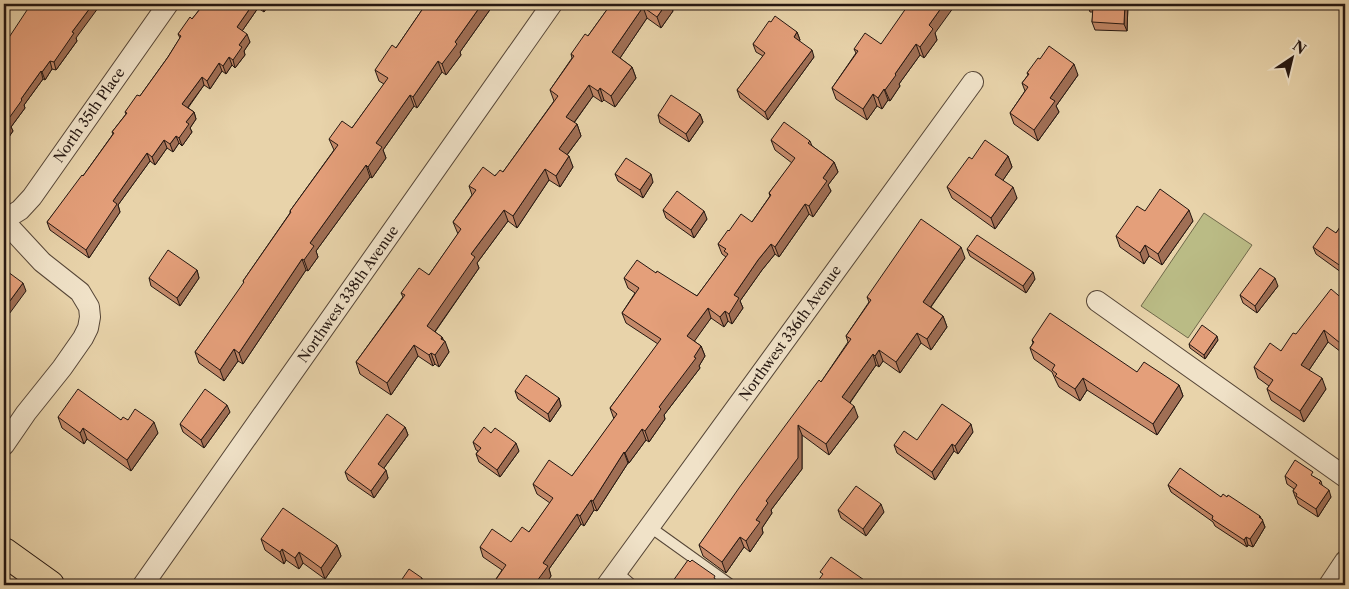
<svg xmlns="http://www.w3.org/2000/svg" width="1349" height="589" font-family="'Libre Caslon Text',serif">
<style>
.green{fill:#babb85;stroke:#70694b}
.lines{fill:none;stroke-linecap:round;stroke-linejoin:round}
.lane-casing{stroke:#564637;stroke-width:12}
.street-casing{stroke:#564637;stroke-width:22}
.highway-casing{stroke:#251711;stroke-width:30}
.lane{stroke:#f0e2c8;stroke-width:10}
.street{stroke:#f0e2c8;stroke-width:20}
.highway{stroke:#e8d3aa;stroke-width:28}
.wall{fill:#c48969;stroke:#251711}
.shaded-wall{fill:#a06f55;stroke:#251711}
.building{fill:#e49f7a;stroke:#251711}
.labels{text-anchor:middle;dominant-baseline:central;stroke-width:4.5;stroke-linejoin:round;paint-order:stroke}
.street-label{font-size:14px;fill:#251711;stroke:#f0e2c8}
</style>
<rect width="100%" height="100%" fill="#e8d3aa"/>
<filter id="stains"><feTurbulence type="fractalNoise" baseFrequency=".004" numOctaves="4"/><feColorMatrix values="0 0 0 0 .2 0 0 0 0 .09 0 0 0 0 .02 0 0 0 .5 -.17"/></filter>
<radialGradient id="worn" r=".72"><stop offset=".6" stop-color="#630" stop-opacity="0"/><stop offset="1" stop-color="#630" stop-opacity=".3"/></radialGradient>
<!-- green -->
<path class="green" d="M1204 213 1252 245 1188 338 1141 306Z"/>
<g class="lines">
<!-- lane casing -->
<g class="lane-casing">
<g id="lane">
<path d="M650 527 731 585"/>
<path d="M617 572 632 585"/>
</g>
</g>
<!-- street casing -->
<g class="street-casing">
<g id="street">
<path d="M4 220 20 210 32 197 168 4"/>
<path d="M4 221 42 262 80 292 89 307 90 317 88 328 83 338 62 368 26 413 4 445"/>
<path d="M1097 301 1345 477"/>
<path d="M143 585 552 4"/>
<path d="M607 585 973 82"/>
<path d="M1329 585 1345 561"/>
</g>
</g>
<!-- highway casing -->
<g class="highway-casing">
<path id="highway" d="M4 552 50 585"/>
</g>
<!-- lane -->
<use href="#lane" class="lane"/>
<!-- street -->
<use href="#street" class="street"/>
<!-- highway -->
<use href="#highway" class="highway"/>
</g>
<!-- wall -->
<g class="wall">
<path d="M204 4H269L264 12 258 8 242 31 250 42 244 51 245 55 235 68 232 65 226 74 222 71 210 89 204 85 188 108 194 112 196 119 190 128 192 132 182 146 179 143 173 152 167 148 155 165 150 161 118 205 120 212 89 258 50 230 47 222 83 176 113 134 112 132 126 114 125 112 140 96 168 57 180 38 178 34 192 19Z"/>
<path d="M426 4H494L460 52 461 55 446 75 442 72 417 108 414 106 383 150 386 158 372 178 370 177 316 251 318 257 308 271 306 270 243 364 238 361 224 381 199 363 195 352 244 283 243 281 290 213V211L334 150 329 139 352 128 384 84 379 81 375 70 396 48Z"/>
<path d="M611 4H670L673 11 661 28 647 18 620 58 632 67 636 78 615 107 604 100 602 102 593 96 574 123 577 124 581 136 567 155 573 167 560 187 549 180 517 228 508 221 477 263 479 268 435 332 442 337 449 352 439 367 435 364 433 366 418 356 391 395 360 374 356 362 403 297 401 293 429 275 458 234 453 222 472 195 469 186 503 172 554 101 550 90 572 58 571 54 588 36Z"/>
<path d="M1087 4H1128L1127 31 1095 30 1092 22 1093 12H1090Z"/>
<path d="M771 22 797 32 800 40 799 41 814 57 768 120 740 98 737 90 763 56 756 52 753 44Z"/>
<path d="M935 33 937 40 924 58 920 55 899 84 900 86 890 101 888 100 882 109 877 106 867 120 836 99 832 88 856 53 854 49Z"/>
<path d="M76 38 77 41 56 70 52 69 45 80 43 79 24 105 25 108 11 127 13 131 4 144V57L6 53 4 45Z"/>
<path d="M1040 59 1078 75 1056 106 1059 112 1038 141 1014 124 1010 113 1025 91 1022 83 1028 75 1027 73Z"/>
<path d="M700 114 703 122 689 142 660 123 658 115Z"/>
<path d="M771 140 810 141 812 146 834 162 838 172 828 185 831 191 813 217 809 214 779 257 775 254 762 270 740 301 743 308 732 324 728 321 724 327 711 318 694 341 701 346 705 356 699 366 700 368 664 415 665 419 649 442 646 440 629 463H628L597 511 594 510 584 526 581 524 549 569 551 576 545 585H492L502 570 483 557 480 547 511 542 529 532 550 503 537 494 533 484 572 476 614 419 610 408 658 344 626 323 622 313 635 293 628 288 624 278 656 273 697 296 726 257 722 254 718 244 729 231 752 222 770 196 769 193 792 163 775 150Z"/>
<path d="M1008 156 1012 167 1003 180 1017 198 995 229 952 198 947 187 972 159Z"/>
<path d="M615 174 653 182 643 198 618 181Z"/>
<path d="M663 210 707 219 694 238 666 218Z"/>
<path d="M1145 211 1193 221 1162 265 1149 256 1144 264 1120 247 1116 236Z"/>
<path d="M1345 220V275L1316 254 1313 247 1336 233Z"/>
<path d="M967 249 1035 279 1026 293 970 256Z"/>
<path d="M965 258 931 307 943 316 947 327 931 350 921 343 900 373 883 361 879 367 876 365 850 403 858 417 829 455 802 435V469L771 510 772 513 762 528 763 533 750 552 744 547 726 573 703 556 699 545 821 382 848 342 846 336 869 302 867 297Z"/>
<path d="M197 270 199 278 180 306 151 286 149 278Z"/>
<path d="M1278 286 1257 313 1243 303 1240 295Z"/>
<path d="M1345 301V355L1328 342 1309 370 1326 389 1304 422 1271 400 1267 389 1269 386 1258 378 1254 367 1281 351 1296 334Z"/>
<path d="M1032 340 1179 385 1183 396 1157 435 1087 390 1080 401 1059 387 1056 381 1052 372 1034 359 1030 348 1033 343Z"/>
<path d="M1218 340 1205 359 1190 348 1189 344Z"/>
<path d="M515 391 559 398 561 406 550 422 518 399Z"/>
<path d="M230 412 204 448 183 432 180 424Z"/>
<path d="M58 417 128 420 158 433 131 471 87 439 84 444 62 428Z"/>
<path d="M405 427 408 435 384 468 388 478 374 498 348 480 345 472Z"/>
<path d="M973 432 958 454 954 451 935 480 897 453 894 445Z"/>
<path d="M473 442 519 451 500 477 479 462 476 454 478 451 476 450Z"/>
<path d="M1285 476 1314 477 1321 481 1322 485 1331 497 1318 517 1298 504 1297 500 1296 499 1293 491 1294 489 1287 484Z"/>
<path d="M1168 485 1221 497 1262 519 1265 527 1253 547 1248 545 1247 547 1215 526 1213 522 1171 492Z"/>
<path d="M838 510 884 512 866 536 841 518Z"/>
<path d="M261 539 337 545 341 556 325 579 303 563 299 569 286 560 284 564 265 550Z"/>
</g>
<!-- shaded-wall -->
<g class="shaded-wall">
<path d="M93 4H101L76 38 77 41 56 70 54 62 72 32Z"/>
<path d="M253 4H257L258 8 240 34 237 27Z"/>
<path d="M261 4H269L264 12Z"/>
<path d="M482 4H494L460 52 461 55 446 75 442 64 455 42Z"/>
<path d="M666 4H670L673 11 661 28 657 17Z"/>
<path d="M944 4H956L935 33 937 40 924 58 920 47 929 25Z"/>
<path d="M1125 4H1128L1127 31 1124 24Z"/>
<path d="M643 7 647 18 616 64 612 52Z"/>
<path d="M797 32 800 40 797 45 794 37Z"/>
<path d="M247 34 250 42 244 51 245 55 235 68 233 60 239 45Z"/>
<path d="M916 44 920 55 899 84 900 86 890 101 885 90 895 74Z"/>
<path d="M812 50 814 57 768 120 765 112Z"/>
<path d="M229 57 232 65 226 74 223 66Z"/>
<path d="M50 61 52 69 45 80 42 72Z"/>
<path d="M438 61 442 72 417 108 413 97Z"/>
<path d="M219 63 222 71 210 89 207 81Z"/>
<path d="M1074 64 1078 75 1056 106 1059 112 1038 141 1034 130 1050 98Z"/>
<path d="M632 67 636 78 615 107 611 96Z"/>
<path d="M41 71 43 79 24 105 25 108 11 127 13 131 4 144V132L7 121 21 99Z"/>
<path d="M202 77 204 85 185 111 182 104Z"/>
<path d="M589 85 593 96 570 128 566 117Z"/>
<path d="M600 88 604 100 602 102 598 91Z"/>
<path d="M884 89 888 100 882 109 878 98Z"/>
<path d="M873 94 877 106 867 120 863 109Z"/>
<path d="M410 95 414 106 383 150 386 158 372 178 368 167 376 143Z"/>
<path d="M194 112 196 119 190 128 192 132 182 146 179 138 186 122Z"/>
<path d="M700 114 703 122 689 142 686 134Z"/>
<path d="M577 124 581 136 563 160 559 149Z"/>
<path d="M176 136 179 143 173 152 170 144Z"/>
<path d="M164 140 167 148 155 165 152 157Z"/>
<path d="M147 153 150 161 118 205 120 212 89 258 86 250 113 201Z"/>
<path d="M569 156 573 167 560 187 556 176Z"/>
<path d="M1008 156 1012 167 999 186 995 175Z"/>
<path d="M834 162 838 172 828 185 831 191 813 217 809 206 823 178Z"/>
<path d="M366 165 370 177 316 251 318 257 308 271 304 260 310 243Z"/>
<path d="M545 169 549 180 517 228 513 216Z"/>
<path d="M651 174 653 182 643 198 640 190Z"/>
<path d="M1013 187 1017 198 995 229 991 218Z"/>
<path d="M805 204 809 214 779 257 775 247Z"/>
<path d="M504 210 508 221 477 263 479 268 431 337 427 326 471 254Z"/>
<path d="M1189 210 1193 221 1162 265 1158 254Z"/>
<path d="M704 211 707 219 694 238 691 230Z"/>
<path d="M771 244 775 254 762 270 740 301 743 308 732 324 729 314 734 295 758 260Z"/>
<path d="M1145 245 1149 256 1144 264 1140 253Z"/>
<path d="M961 247 965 258 927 312 923 302Z"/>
<path d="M302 259 306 270 243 364 239 353Z"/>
<path d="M197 270 199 278 180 306 177 298Z"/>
<path d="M1033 272 1035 279 1026 293 1023 286Z"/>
<path d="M1275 278 1278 286 1257 313 1255 306Z"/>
<path d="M23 283 26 291 4 321V309Z"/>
<path d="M708 308 711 318 691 346 687 336Z"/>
<path d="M725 311 728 321 724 327 720 317Z"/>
<path d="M943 316 947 327 931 350 927 339Z"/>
<path d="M1324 330 1328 342 1305 376 1301 365Z"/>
<path d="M917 333 921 343 900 373 896 362Z"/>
<path d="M1217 336 1218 340 1205 359 1204 355Z"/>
<path d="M442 337 444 342 445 341 449 352 439 367 435 355Z"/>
<path d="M414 345 418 356 391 395 387 383Z"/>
<path d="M701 346 705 356 699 366 700 368 664 415 665 419 649 442 645 431 659 407Z"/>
<path d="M234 349 238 361 224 381 220 370Z"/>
<path d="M879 350 883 361 879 367 875 356Z"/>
<path d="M431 353 435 364 433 366 429 355Z"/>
<path d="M873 354 876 365 846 408 842 397Z"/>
<path d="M1083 378 1087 390 1080 401 1075 389Z"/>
<path d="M1322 378 1326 389 1304 422 1300 411Z"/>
<path d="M1179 385 1183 396 1157 435 1153 424Z"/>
<path d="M559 398 561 406 550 422 548 414Z"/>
<path d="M227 405 230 412 204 448 201 440Z"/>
<path d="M854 406 858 417 829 455 826 444Z"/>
<path d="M154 422 158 433 131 471 127 460Z"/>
<path d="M971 424 973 432 958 454 955 446Z"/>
<path d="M798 425 802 435V469L771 510 772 513 762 528 763 533 750 552 746 541 756 520Z"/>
<path d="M405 427 408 435 381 472 378 464Z"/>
<path d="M83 428 87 439 84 444 80 433Z"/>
<path d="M642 429 646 440 629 463 625 453Z"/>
<path d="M516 443 519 451 500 477 497 470Z"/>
<path d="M952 444 954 451 935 480 932 472Z"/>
<path d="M624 452 628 463 597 511 593 501Z"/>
<path d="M386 470 388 478 374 498 371 491Z"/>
<path d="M1329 490 1331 497 1318 517 1316 509Z"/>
<path d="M591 500 594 510 584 526 580 516Z"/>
<path d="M881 504 884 512 866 536 863 529Z"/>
<path d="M577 514 581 524 549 569 551 576 545 585H534L543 563Z"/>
<path d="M1260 516 1265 527 1253 547 1250 539Z"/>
<path d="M740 537 744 547 726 573 722 562Z"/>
<path d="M1246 537 1248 545 1247 547 1244 540Z"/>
<path d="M337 545 341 556 325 579 321 568Z"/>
<path d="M282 549 286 560 284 564 280 552Z"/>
<path d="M299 552 303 563 299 569 295 558Z"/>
<path d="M422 578 424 585H417Z"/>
</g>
<!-- building -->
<g class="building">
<path d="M31 4H93L72 32 74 33 54 62 50 61 42 72 41 71 21 99 22 100 7 121 10 123 4 132V57L9 49 4 45Z"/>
<path d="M204 4H253L237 27 247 34 239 45 242 47 233 60 229 57 223 66 219 63 207 81 202 77 182 104 194 112 186 122 189 124 179 138 176 136 170 144 164 140 152 157 147 153 113 201 117 204 86 250 47 222 82 175 83 176 114 133 112 132 127 113 125 112 137 95 140 96 168 57 181 36 178 34 190 17 192 19Z"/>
<path d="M426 4H482L455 42 457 44 442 64 438 61 413 97 410 95 376 143 382 147 368 167 366 165 310 243 314 246 304 260 302 259 239 353 234 349 220 370 195 352 244 282 243 281 291 212 290 211 338 145 329 139 342 121 352 128 388 78 375 70 392 45 396 48Z"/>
<path d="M611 4H666L657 17 643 7 612 52 632 67 611 96 600 88 598 91 589 85 566 117 577 124 559 149 569 156 556 176 545 169 513 216 504 210 471 254 475 257 427 326 442 337 441 339 445 341 435 355 431 353 429 355 414 345 387 383 356 362 405 295 401 293 419 268 429 275 461 229 453 222 476 190 469 186 483 167 495 176 500 170 503 172 558 96 550 90 574 56 571 54 585 34 588 36Z"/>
<path d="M909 4H944L929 25 933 29 920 47 916 44 895 74 896 75 885 90 884 89 878 98 873 94 863 109 832 88 858 51 854 49 865 33 881 44Z"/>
<path d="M1087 4H1125L1124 24 1092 22 1093 5Z"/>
<path d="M775 16 797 32 794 37 812 50 765 112 737 90 765 53 753 44 769 21 771 22Z"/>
<path d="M1049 46 1074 64 1050 98 1055 101 1034 130 1010 113 1028 87 1022 83 1029 74 1027 73 1038 58 1040 59Z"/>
<path d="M671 95 700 114 686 134 658 115Z"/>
<path d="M784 122 810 141 808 143 834 162 823 178 827 181 809 206 805 204 775 247 771 244 758 260 734 295 739 298 729 314 725 311 720 317 708 308 687 336 701 346 694 357 696 358 659 407 661 409 645 431 642 429 625 453 624 452 593 501 591 500 580 516 577 514 543 563 548 566 534 585 531 583 529 585H492L506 565 480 547 492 529 511 542 522 527 529 532 553 498 533 484 549 460 572 476 617 414 610 408 661 339 622 313 639 288 624 278 637 260 656 273 657 271 697 296 728 254 724 251 726 249 718 244 728 230 729 231 741 214 752 222 771 195 769 193 795 158 771 140Z"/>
<path d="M985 140 1008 156 995 175 1013 187 991 218 947 187 969 157 972 159Z"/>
<path d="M626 158 651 174 640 190 615 174Z"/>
<path d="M1160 189 1189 210 1158 254 1145 245 1140 253 1116 236 1137 206 1145 211Z"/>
<path d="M677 191 704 211 691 230 663 210Z"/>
<path d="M921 219 961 247 923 302 943 316 927 339 917 333 896 362 879 350 875 356 873 354 842 397 854 406 826 444 798 425V458L766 501 768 503 756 520 760 522 746 541 740 537 722 562 699 545 739 488 819 380 821 382 851 339 846 336 871 300 867 297Z"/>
<path d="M1345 220V269L1313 247 1327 227 1336 233Z"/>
<path d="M977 235 1033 272 1023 286 967 249Z"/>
<path d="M168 250 197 270 177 298 149 278Z"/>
<path d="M1260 268 1275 278 1255 306 1240 295Z"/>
<path d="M4 269 23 283 4 309Z"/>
<path d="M1331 289 1345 301V311L1343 315 1345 317V347L1324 330 1301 365 1322 378 1300 411 1267 389 1273 380 1254 367 1270 343 1281 351 1293 333 1296 334Z"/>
<path d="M1050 313 1137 372 1144 362 1179 385 1153 424 1083 378 1075 389 1055 376 1057 374 1052 370 1055 365 1030 348 1034 342 1032 340Z"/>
<path d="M1202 325 1217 336 1204 355 1189 344Z"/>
<path d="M526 375 559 398 548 414 515 391Z"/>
<path d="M78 389 121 420 123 417 128 420 135 409 154 422 127 460 83 428 80 433 58 417Z"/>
<path d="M205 389 227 405 201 440 180 424Z"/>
<path d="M942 404 971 424 955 446 952 444 932 472 894 445 904 431 917 440Z"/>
<path d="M387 414 405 427 378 464 386 470 371 491 345 472Z"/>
<path d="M484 427 491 433 495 428 516 443 497 470 476 454 481 448 473 442Z"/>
<path d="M1295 460 1313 472 1311 475 1321 481 1319 483 1329 490 1316 509 1296 496 1297 494 1293 491 1297 485 1285 476Z"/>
<path d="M1180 468 1221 497 1223 494 1227 497 1228 495 1260 516 1259 517 1263 520 1250 539 1246 537 1244 540 1212 519 1213 516 1168 485Z"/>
<path d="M856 486 881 504 863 529 838 510Z"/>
<path d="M283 508 337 545 321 568 299 552 295 558 282 549 280 552 261 539Z"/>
<path d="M831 557 867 582 865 585H815L823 574 820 572Z"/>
<path d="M688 560 690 562 692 560 715 576 714 578 721 583 720 585H670Z"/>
<path d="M409 569 422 578 417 585H398Z"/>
</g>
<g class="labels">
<!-- street labels -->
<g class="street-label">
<text transform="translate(89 115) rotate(-55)">North 35th Place</text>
<text transform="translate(348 294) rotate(-55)">Northwest 338th Avenue</text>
<text transform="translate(790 333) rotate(-54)">Northwest 336th Avenue</text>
</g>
</g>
<!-- margin -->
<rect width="1349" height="589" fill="none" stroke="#e8d3aa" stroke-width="20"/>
<rect x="5" y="5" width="1339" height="579" fill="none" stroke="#251711" stroke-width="2.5"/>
<rect x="10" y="10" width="1329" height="569" fill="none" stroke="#251711"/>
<!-- north arrow -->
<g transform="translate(1292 58) rotate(35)" stroke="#f0e2c8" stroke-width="4" paint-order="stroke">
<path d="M0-4L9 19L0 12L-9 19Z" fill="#251711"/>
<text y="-8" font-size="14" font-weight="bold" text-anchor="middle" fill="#251711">N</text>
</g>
<rect width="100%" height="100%" filter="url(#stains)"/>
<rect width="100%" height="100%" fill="url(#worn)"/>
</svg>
